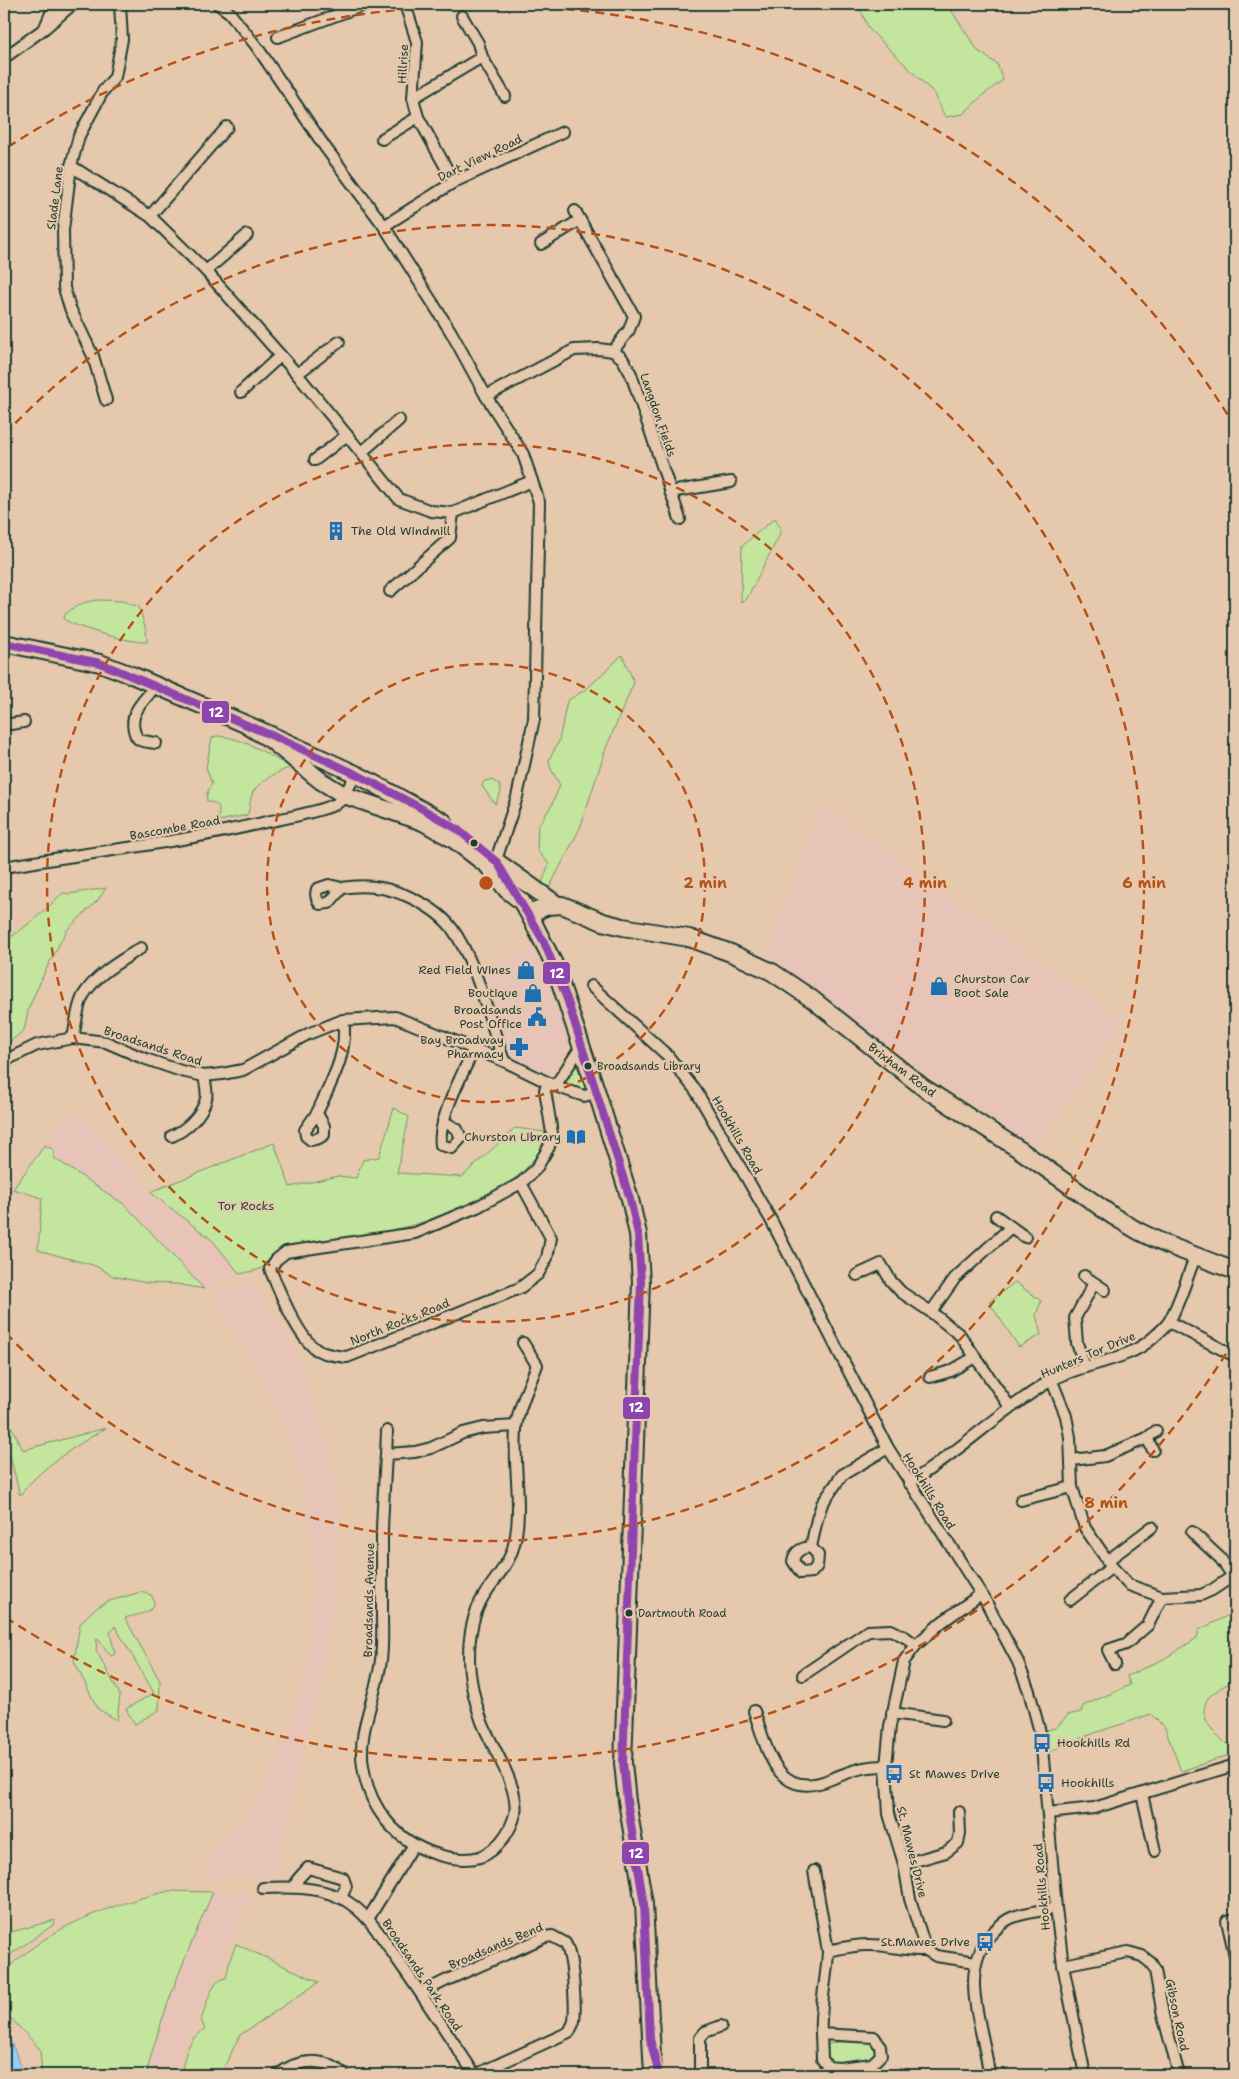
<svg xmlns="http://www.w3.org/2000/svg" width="1239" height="2079" font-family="'Shantell Sans',sans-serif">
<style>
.built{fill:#e8c3b7}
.green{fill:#c4e59e;stroke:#729169}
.water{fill:#98cef7;stroke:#6894a9}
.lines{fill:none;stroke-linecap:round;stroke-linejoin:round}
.minor-casing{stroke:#1f3d34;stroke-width:14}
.primary-casing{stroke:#1f3d34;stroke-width:20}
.minor{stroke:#e6c8ac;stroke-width:10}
.primary{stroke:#e6c8ac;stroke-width:16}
.bus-1-casing{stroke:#e6c8ac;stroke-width:11}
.bus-1{stroke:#8e44ad;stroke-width:8}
.ring{fill:none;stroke:#b65216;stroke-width:2.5;stroke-dasharray:9 6}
.bus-dot{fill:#1f3d34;stroke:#e6c8ac;stroke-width:2}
.labels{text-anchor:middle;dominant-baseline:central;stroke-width:4.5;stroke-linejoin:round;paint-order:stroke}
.bus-label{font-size:11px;fill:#1f3d34;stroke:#e6c8ac;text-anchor:start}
.street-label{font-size:12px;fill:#1f3d34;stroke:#e6c8ac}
.poi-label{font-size:12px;fill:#1f3d34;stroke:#e6c8ac;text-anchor:end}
.park-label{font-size:12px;fill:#274539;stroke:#e6c8ac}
.centre{fill:#b65216;stroke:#e6c8ac;stroke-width:2.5}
.ring-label{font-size:15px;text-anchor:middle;font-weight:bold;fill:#b65216;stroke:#e6c8ac;stroke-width:4.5;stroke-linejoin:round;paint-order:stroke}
.line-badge{stroke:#e6c8ac;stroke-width:2}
.badge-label{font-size:14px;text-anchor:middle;font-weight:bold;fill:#fff}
</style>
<rect width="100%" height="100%" fill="#e6c8ac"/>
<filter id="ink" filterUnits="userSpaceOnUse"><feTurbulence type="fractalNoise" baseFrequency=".02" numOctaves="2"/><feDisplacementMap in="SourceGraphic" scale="10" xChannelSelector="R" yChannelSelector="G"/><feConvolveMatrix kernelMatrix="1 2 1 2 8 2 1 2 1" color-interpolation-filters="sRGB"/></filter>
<g filter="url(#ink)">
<!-- built -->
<g class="built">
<path d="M824 806 1115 1015 1127 1013 1122 1023 1051 1126 1031 1148 1026 1142 767 960 780 913Z"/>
<path d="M535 951 545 973 570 1045 552 1076 512 1059 480 967Z"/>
<path d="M78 1111 150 1192 212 1240 240 1274 204 1289 125 1205 54 1158V1150L45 1145 56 1129Z"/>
<path d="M250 1281 291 1343 302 1370 328 1450 340 1513 335 1594 321 1683 299 1760 287 1830 271 1880 241 1875 205 1879V1865L212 1850 244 1818 266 1781 294 1714 305 1672 313 1613 315 1554 306 1501 289 1439 265 1385 234 1333 210 1296 221 1289Z"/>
<path d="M213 1892 252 1893 182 2050 178 2075H146L152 2048 173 1984Z"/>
</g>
<!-- green -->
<g class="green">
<path d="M858 4H947L978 51 997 64 1003 80 983 95 963 114 945 117 935 94 869 29Z"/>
<path d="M775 518 780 527V534L746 600 741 602 742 546Z"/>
<path d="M101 600 122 601 139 607 146 630 147 642C131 643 76 628 64 619L65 615C74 605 88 600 101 600Z"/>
<path d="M622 655 634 682 606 748 580 828 549 888 541 885 549 864 537 850 538 826 552 805 560 785 550 767 549 760 559 741 567 701 588 688Z"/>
<path d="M216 736C245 737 266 755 291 767 280 771 259 781 253 792 249 799 251 808 247 815L219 821C218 807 223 805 207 801 206 792 208 791 212 784L206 767 212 738Z"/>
<path d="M491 780 499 784 501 792 495 804 482 786 484 781Z"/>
<path d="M106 888 98 900 67 930 46 969 29 1007 24 1030 4 1047V940C19 935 50 905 63 893L69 894Z"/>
<path d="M576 1064 585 1088 580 1091 566 1084Z"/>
<path d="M394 1108 409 1117 397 1173 462 1177 515 1128 545 1132C538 1191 427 1224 378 1233 353 1237 327 1239 302 1243 296 1244 289 1244 283 1247 274 1251 271 1263 262 1268 256 1271 247 1272 240 1274L212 1240 150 1192 274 1143 290 1187 338 1176 356 1178 363 1160 379 1157Z"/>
<path d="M45 1145 54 1150V1158L125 1205 204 1289 176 1284 147 1283 113 1276 96 1266 38 1250 42 1198 13 1189Z"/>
<path d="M1015 1282 1041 1301 1036 1315 1041 1335 1019 1347 989 1302Z"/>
<path d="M4 1412 23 1450 106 1428C74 1447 42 1466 20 1495L10 1455 4 1447Z"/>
<path d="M141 1592 151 1595C163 1613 136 1614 125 1618L160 1681 159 1710 135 1724 126 1709 154 1693 115 1626 110 1633 115 1654 111 1656 97 1638 96 1650 120 1695 117 1720 98 1709 74 1661 80 1624 92 1611 106 1602Z"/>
<path d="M1235 1612V1679C1227 1685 1212 1691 1207 1700 1197 1718 1215 1733 1226 1744L1235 1743V1753L1181 1771 1165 1728 1151 1714C1118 1726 1083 1735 1051 1751L1047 1730 1056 1728 1068 1715 1081 1712 1083 1706 1130 1685 1127 1676 1164 1659 1197 1638 1199 1630Z"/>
<path d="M169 1891 213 1892C187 1953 162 2010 146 2075H42L40 2049 4 2011C4 2000 5 1974 11 1966 14 1961 21 1957 26 1953 64 1921 121 1902 169 1891Z"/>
<path d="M55 1920 53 1925 4 1959V1934Z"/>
<path d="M236 1944 319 1982 240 2035 220 2075H181C185 2056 187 2039 205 2029L201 2020C207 2005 210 1981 226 1978L230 1960Z"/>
<path d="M837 2042H873L875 2055C867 2061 837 2068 829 2060 826 2057 826 2052 825 2048L829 2044Z"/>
</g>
<!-- water -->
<path class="water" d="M4 2030 14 2049 21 2066 15 2075H4Z"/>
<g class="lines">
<!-- minor casing -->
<g class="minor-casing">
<g id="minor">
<path d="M218 4 229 12 257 47 325 147 384 226 451 332 486 396 523 454 539 502 534 719 517 797 498 854 489 864"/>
<path d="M405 4 417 42 413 98 418 117 454 182"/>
<path d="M462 16 478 43 482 57 505 96"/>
<path d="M45 27 55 4"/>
<path d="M278 37 366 4"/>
<path d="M4 58 45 28 73 4"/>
<path d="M413 98 482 57"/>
<path d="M382 139 418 117"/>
<path d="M71 166 150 216 206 271 297 374 399 499 431 511 453 513 532 481"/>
<path d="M575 211 634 316 629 330 613 351"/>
<path d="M150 216 227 127"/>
<path d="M384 226 454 182 563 132"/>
<path d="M541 244 580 220"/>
<path d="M206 271 247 235"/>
<path d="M297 374 339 342"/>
<path d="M241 392 280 356"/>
<path d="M486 396 574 350 599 349 613 351 622 358 631 374 680 519"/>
<path d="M106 400 93 356 70 308 64 288 63 230 71 166 79 136 103 91 115 77 122 39 120 4"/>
<path d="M362 452 399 420"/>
<path d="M315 460 347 435"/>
<path d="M670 492 731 482"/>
<path d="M390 591 450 538 453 513"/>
<path d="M155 686C146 700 129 711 134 730 135 734 136 738 140 740 145 742 151 742 156 743"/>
<path d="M4 725 24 722"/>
<path d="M4 867C91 852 179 843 266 822 285 818 320 812 336 804 347 798 348 782 358 775"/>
<path d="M342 888 329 885 317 889C315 895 316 899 320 904L329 903 342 888C364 884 383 886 405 895 421 902 440 913 451 927 477 962 489 1020 504 1061"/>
<path d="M591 986 668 1056 696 1091 771 1220 888 1448 985 1600 1018 1662 1029 1691 1041 1736 1056 1908 1063 1965 1085 2075"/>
<path d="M73 1038C76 1025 77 1007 83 996 96 974 121 961 141 948"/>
<path d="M4 1061 37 1045 73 1038 106 1042 143 1058 181 1071 204 1076 222 1074 243 1070 308 1034 343 1020 395 1017 504 1061 555 1086 581 1047"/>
<path d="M555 1086 584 1096 597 1093"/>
<path d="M317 1113 305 1130 306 1136 311 1140 319 1138 324 1135V1126L317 1113C330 1084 349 1053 343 1020"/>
<path d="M443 1121 457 1129 461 1138 452 1148 441 1145C437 1121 463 1073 474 1049"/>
<path d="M172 1136C186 1130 202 1115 206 1099 208 1093 205 1083 204 1076"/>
<path d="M521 1183 551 1238 547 1258 538 1274 520 1288 347 1357C337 1356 326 1355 317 1350 298 1338 279 1290 270 1269L276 1260 286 1252 415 1233 477 1207 521 1183 536 1169 549 1147 552 1133 545 1090 548 1083"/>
<path d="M996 1216 1025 1237"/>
<path d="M857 1275 881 1264 891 1281 901 1292 931 1312 960 1335 1010 1407"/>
<path d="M1084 1276 1105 1290"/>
<path d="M931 1312 955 1278 1010 1228"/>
<path d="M1169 1322 1235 1356"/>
<path d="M1085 1367 1077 1343 1075 1318 1094 1283"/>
<path d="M930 1377 951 1371 975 1357"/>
<path d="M1052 1381 1066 1416 1070 1437 1072 1487 1085 1528 1112 1567 1129 1585 1162 1597 1148 1625 1126 1644 1108 1650 1115 1664"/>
<path d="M387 1431C386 1464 383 1497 382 1530 382 1558 382 1585 382 1613 382 1628 383 1644 381 1660 377 1695 357 1730 363 1766 369 1809 397 1843 439 1855 453 1859 466 1861 480 1857 497 1851 511 1831 515 1814 520 1787 492 1748 482 1722 475 1702 469 1679 469 1657 469 1637 473 1614 483 1597 493 1581 508 1566 513 1548 524 1512 513 1467 516 1429 517 1410 530 1384 537 1365L523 1343"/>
<path d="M1147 1438 1153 1450"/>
<path d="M387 1454 415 1452 431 1448 463 1433 483 1428 516 1426"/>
<path d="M1072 1460 1105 1456 1147 1438 1156 1431"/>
<path d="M909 1483C958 1453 1000 1411 1050 1381 1083 1362 1126 1363 1154 1337 1159 1332 1166 1327 1170 1320 1180 1301 1187 1278 1195 1257"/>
<path d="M1021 1500 1072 1487"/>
<path d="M811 1547C801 1548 795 1551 793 1561L801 1573 812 1572 817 1566 818 1555 811 1547 817 1519 822 1504 842 1475 888 1448"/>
<path d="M1107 1561 1152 1527"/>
<path d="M1162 1597 1201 1595 1212 1590 1233 1576 1220 1558 1192 1532"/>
<path d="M1070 1600 1112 1567"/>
<path d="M803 1675 868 1631 891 1630 905 1637 916 1645"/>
<path d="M754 1711C767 1747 775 1799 826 1781 850 1772 859 1766 886 1766"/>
<path d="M892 1713 943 1720"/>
<path d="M1142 1794 1155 1851"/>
<path d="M1048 1813 1094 1808 1235 1765"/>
<path d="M904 1864 946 1852 958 1843 960 1833 959 1812"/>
<path d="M814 1871 828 1951"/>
<path d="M295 1886 298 1879 308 1868 343 1878 346 1886 341 1898"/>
<path d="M263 1888C289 1887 316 1886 341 1898 367 1911 383 1939 399 1962 425 1999 450 2037 475 2075"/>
<path d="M368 1919 413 1846"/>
<path d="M1235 1919 1227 1921 1235 1956"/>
<path d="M976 1962 936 1956 926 1950 910 1899 904 1864 889 1814 886 1766 890 1726 904 1661 916 1645 942 1622 981 1594"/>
<path d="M1063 1965 1128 1952 1142 1956 1151 1963 1155 1970 1163 2015 1179 2075"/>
<path d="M421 1993 447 1980 545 1937 552 1936 565 1943C573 1955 576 2007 574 2021 573 2025 571 2028 569 2032L475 2075"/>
<path d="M821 2034 822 2059 828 2067 839 2068 872 2064 881 2055 880 2046 874 2037 821 2034C819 2007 827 1979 828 1951 842 1948 857 1944 871 1945 889 1945 907 1951 926 1950"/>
<path d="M278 2075C298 2058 325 2057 344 2075"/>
<path d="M700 2075V2038L705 2032 721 2026"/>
<path d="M989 2075C985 2028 955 1972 993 1932 998 1927 1004 1921 1011 1918 1025 1912 1042 1911 1056 1908"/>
</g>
</g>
<!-- primary casing -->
<g class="primary-casing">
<g id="primary">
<path d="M4 643 100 663 134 676 273 736 358 775 444 822"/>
<path d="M248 726 271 740 321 781 344 795 423 822 453 839 488 866 507 890 521 901 529 914 554 964 597 1093 630 1199 638 1234 641 1282 623 1763 627 1801 644 1904 653 2075"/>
<path d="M497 862 556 904"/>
<path d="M529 914 548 906 562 905 603 922 623 927 689 938 731 953 772 972 812 999 924 1088 1020 1150 1113 1216 1138 1231 1165 1244 1235 1271"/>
</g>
</g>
<!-- minor -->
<use href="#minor" class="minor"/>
<!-- primary -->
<use href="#primary" class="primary"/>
<!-- bus-1 casing -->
<g class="bus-1-casing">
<path id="bus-1" d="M4 643 100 663 273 736 358 775 419 807 457 829 497 862 544 942 567 999 630 1199 638 1234 641 1282 623 1763 627 1801 644 1904 650 2039 659 2075"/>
</g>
<!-- bus-1 -->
<use href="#bus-1" class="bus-1"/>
</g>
</g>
<!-- distance rings -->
<g class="ring">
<circle cx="486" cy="883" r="219"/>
<circle cx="486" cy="883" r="439"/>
<path d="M5 434A658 658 0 1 1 5 1332"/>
<path d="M1234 1341A877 877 0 0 1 8 1619M8 147A877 877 0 0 1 1234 425"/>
</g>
<!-- icons -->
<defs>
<g id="building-bare" transform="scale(1.5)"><path d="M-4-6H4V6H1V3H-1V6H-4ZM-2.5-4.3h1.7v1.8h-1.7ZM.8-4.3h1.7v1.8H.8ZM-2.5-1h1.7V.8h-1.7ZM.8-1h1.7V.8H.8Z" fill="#1f6fb2" stroke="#e6c8ac" stroke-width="2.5" paint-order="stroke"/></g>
<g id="shop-bare" transform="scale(1.5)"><path d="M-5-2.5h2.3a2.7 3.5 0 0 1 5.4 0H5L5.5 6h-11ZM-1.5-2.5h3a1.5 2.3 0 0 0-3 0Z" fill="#1f6fb2" stroke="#e6c8ac" stroke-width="2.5" paint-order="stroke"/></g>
<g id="civic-bare" transform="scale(1.5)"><path d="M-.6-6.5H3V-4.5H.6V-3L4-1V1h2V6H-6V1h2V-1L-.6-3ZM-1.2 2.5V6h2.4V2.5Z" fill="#1f6fb2" stroke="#e6c8ac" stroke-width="2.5" paint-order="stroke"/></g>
<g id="pharmacy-bare" transform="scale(1.5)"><path d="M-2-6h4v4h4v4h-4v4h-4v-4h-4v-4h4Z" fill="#1f6fb2" stroke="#e6c8ac" stroke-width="2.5" paint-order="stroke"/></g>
<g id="library-bare" transform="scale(1.5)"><path d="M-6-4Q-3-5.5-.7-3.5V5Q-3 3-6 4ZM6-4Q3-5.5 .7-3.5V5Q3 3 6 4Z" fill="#1f6fb2" stroke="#e6c8ac" stroke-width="2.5" paint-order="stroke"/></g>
<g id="bus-bare" transform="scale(1.5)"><path d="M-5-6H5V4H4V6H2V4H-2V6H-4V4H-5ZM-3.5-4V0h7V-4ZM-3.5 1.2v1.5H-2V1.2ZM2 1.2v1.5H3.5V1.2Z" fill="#1f6fb2" stroke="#e6c8ac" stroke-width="2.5" paint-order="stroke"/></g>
</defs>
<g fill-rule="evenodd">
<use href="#building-bare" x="336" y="531"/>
<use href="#shop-bare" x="526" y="970"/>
<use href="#shop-bare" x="939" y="986"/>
<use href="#shop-bare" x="533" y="993"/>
<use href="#civic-bare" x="537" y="1017"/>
<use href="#pharmacy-bare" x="519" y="1047"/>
<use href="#library-bare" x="576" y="1137"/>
<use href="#bus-bare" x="1042" y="1743"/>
<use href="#bus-bare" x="894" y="1774"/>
<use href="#bus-bare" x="1046" y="1783"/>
<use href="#bus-bare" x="985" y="1942"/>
</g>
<!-- markers -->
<g class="bus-dot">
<circle cx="474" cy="843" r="4.5"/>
<circle cx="588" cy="1066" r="4.5"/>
<circle cx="629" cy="1613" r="4.5"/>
</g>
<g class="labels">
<!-- bus labels -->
<g class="bus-label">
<text x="597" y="1066">Broadsands Library</text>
<text x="638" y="1613">Dartmouth Road</text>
</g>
<!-- street labels -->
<g class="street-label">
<text transform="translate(403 64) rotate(-87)">Hillrise</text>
<text transform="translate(480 158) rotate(-26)">Dart View Road</text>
<text transform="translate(55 198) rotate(-83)">Slade Lane</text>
<text transform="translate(658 415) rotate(71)">Langdon Fields</text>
<text transform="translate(175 828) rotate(-10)">Bascombe Road</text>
<text transform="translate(153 1046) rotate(18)">Broadsands Road</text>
<text transform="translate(902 1070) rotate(37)">Brixham Road</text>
<text transform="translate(737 1135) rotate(60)">Hookhills Road</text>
<text transform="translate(400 1322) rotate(-22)">North Rocks Road</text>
<text transform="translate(1088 1355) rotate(-23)">Hunters Tor Drive</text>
<text transform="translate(929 1491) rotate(58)">Hookhills Road</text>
<text transform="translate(369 1600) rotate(-89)">Broadsands Avenue</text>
<text transform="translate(912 1852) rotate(76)">St. Mawes Drive</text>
<text transform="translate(1042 1887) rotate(-95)">Hookhills Road</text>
<text transform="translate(496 1946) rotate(-23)">Broadsands Bend</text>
<text transform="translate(422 1975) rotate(56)">Broadsands Park Road</text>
<text transform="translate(1177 2015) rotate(78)">Gibson Road</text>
</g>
<!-- poi labels -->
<g class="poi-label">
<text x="351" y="531" text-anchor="start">The Old Windmill</text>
<text x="511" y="970">Red Field Wines</text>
<text x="954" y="979" text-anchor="start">Churston Car<tspan x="954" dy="14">Boot Sale</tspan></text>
<text x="518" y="993">Boutique</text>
<text x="522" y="1010">Broadsands<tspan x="522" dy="14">Post Office</tspan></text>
<text x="504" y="1040">Bay Broadway<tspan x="504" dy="14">Pharmacy</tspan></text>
<text x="561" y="1137">Churston Library</text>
<text x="1057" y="1743" text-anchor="start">Hookhills Rd</text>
<text x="909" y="1774" text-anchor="start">St Mawes Drive</text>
<text x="1061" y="1783" text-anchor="start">Hookhills</text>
<text x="970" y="1942">St.Mawes Drive</text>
</g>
<!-- park labels -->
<g class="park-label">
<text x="246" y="1206">Tor Rocks</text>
</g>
</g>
<circle cx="486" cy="883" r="8" class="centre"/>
<g class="ring-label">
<text x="705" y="888">2 min</text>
<text x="925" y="888">4 min</text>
<text x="1144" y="888">6 min</text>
<text x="1106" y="1508">8 min</text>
</g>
<g class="line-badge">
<rect x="201" y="700" width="29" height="24" rx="5" fill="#8e44ad"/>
<rect x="542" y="961" width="29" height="24" rx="5" fill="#8e44ad"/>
<rect x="622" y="1396" width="29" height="24" rx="5" fill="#8e44ad"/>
<rect x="621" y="1841" width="29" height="24" rx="5" fill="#8e44ad"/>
</g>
<g class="badge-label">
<text x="216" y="717">12</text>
<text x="557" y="978">12</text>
<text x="636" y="1412">12</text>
<text x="636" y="1858">12</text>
</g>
<!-- margin -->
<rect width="1239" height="2079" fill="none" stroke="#e6c8ac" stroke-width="20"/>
<rect x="10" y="10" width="1219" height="2059" fill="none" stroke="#1f3d34" stroke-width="2" filter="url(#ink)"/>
</svg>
